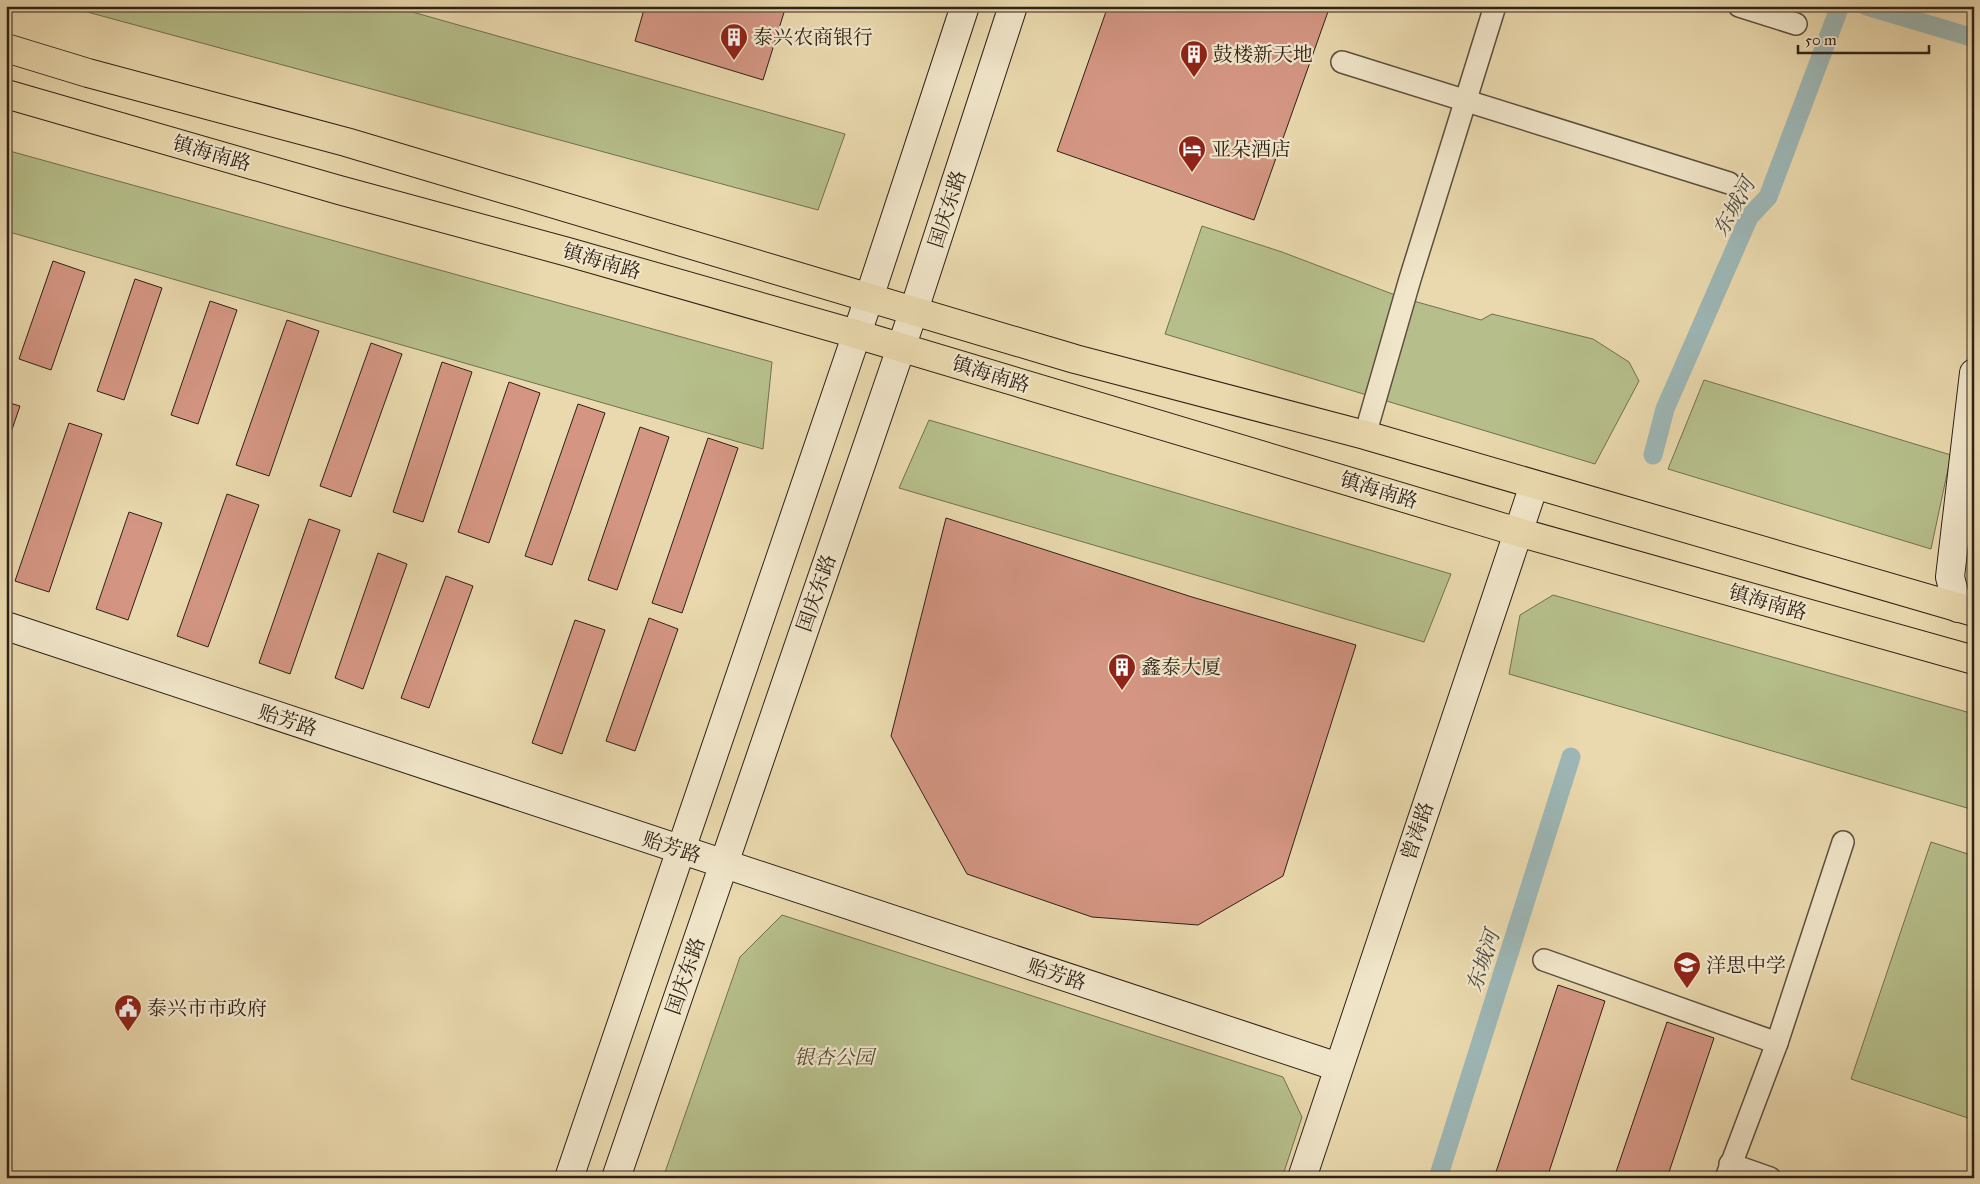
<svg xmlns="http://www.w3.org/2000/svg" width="1980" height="1184" font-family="'IM FELL Great Primer','Noto Serif SC',serif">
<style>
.green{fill:#b6bf8b;stroke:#727052}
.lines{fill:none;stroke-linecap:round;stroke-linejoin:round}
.canal{stroke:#9db7b6;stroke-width:19}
.building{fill:#d49683;stroke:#2e2118}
.street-casing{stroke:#5d4f3e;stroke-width:24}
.secondary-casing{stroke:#2e2118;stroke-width:30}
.highway-casing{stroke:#2e2118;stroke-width:30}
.street{stroke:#f1e6ca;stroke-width:21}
.secondary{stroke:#f1e6ca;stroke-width:28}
.highway{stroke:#ead9ae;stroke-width:28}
.labels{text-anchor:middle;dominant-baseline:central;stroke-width:4.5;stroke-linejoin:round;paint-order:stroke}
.poi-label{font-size:20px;fill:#2e2118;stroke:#f1e6ca;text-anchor:start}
.street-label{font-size:20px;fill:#2e2118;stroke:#f1e6ca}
.park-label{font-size:20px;font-style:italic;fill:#504835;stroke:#f1e6ca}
.water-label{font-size:21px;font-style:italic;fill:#4f4e47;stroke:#f1e6ca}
</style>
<rect width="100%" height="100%" fill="#ead9ae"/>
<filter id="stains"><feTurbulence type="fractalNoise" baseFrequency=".004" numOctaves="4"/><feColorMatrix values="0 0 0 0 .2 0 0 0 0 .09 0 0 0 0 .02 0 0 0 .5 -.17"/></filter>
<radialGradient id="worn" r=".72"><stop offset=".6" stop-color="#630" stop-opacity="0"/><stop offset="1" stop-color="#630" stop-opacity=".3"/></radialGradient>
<!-- green -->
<g class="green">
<path d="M65 6H391L845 134 818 210Z"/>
<path d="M6 150 772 362 763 449 6 231Z"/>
<path d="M1202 226 1282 252 1403 298 1481 320 1492 314 1593 339 1629 362 1639 381 1595 464 1165 334Z"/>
<path d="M1704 380 1951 455 1931 549 1668 469Z"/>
<path d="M929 420 1451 574 1424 642 899 488Z"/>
<path d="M1553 595 1974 714V810L1509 674 1520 615Z"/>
<path d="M1931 842 1974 856V1120L1851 1079Z"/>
<path d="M782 915 1283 1077 1302 1117 1282 1178H663L740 957Z"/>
</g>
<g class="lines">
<!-- canal -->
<g class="canal">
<path d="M1866 6 1974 38"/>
<path d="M1653 455 1665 409 1749 217 1768 197 1840 6"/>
<path d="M1438 1178 1571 757"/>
</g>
</g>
<!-- building -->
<g class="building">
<path d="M645 6H786L763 80 635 41Z"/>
<path d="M1108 6H1330L1254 220 1057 151Z"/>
<path d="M53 261 85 272 51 370 19 359Z"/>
<path d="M135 279 162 288 124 400 97 391Z"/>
<path d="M210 301 237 310 198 424 171 415Z"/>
<path d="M287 320 319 331 269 476 236 465Z"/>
<path d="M371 343 402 354 351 497 320 486Z"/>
<path d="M442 362 472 372 423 522 393 512Z"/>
<path d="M509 382 540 393 489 543 458 532Z"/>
<path d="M6 402 20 406 6 447Z"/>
<path d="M578 404 605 413 552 565 525 556Z"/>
<path d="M69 423 102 434 49 592 15 581Z"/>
<path d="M640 427 669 437 617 590 588 580Z"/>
<path d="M708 438 738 448 682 613 652 603Z"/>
<path d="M227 494 259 505 208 647 177 636Z"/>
<path d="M129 512 162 523 128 620 96 609Z"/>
<path d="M946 518 1192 597 1356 645 1283 876 1198 925 1092 917 967 874 891 736Z"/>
<path d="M309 519 340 530 290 674 259 663Z"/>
<path d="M378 553 407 564 363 689 335 678Z"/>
<path d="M446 576 473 586 429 708 401 698Z"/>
<path d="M649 618 678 629 635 751 606 741Z"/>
<path d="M575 620 605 630 562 754 532 743Z"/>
<path d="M1558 985 1605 1001 1547 1178H1494Z"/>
<path d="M1667 1022 1714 1038 1667 1178H1614Z"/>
</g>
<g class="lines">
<!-- street casing -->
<g class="street-casing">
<g id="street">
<path d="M1739 6 1796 24"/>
<path d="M1342 62 1729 183"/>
<path d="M1365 435 1410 279 1495 6"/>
<path d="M1544 960 1777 1043"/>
<path d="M1730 1164 1770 1178"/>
<path d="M1726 1178 1777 1043 1843 842"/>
</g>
</g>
<!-- secondary casing -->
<g class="secondary-casing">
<g id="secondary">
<path d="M1958 608 1950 577 1974 373"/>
<path d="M6 626 1338 1067"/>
<path d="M569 1178 869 298 965 6"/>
<path d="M616 1178 914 310 1013 6"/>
<path d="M1302 1178 1534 485"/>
</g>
</g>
<!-- highway casing -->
<g class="highway-casing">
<g id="highway">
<path d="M6 48 88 73 346 142 1075 359 1365 435 1974 612"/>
<path d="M6 94 339 190 568 252 856 334 1518 532 1974 660"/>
</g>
</g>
<!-- street -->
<use href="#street" class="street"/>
<!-- secondary -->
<use href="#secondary" class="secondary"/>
<!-- highway -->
<use href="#highway" class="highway"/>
</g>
<!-- icons -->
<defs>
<g id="building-pin" transform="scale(1.4375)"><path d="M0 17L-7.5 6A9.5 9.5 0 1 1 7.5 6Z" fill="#8f2418" stroke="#f1e6ca"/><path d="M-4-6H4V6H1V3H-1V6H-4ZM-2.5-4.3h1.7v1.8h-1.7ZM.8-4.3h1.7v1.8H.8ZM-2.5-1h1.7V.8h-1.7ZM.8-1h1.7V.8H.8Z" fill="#fff"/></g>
<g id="hotel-pin" transform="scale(1.4375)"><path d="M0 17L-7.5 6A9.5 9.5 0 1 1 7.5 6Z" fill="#8f2418" stroke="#f1e6ca"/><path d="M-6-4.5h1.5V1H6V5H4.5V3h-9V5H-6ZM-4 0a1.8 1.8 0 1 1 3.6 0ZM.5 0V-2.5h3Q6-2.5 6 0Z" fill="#fff"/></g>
<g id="school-pin" transform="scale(1.4375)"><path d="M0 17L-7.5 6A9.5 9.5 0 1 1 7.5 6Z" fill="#8f2418" stroke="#f1e6ca"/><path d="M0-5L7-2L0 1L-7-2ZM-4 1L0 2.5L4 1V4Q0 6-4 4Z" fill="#fff"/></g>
<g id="civic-pin" transform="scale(1.4375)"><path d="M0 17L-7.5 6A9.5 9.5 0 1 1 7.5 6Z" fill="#8f2418" stroke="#f1e6ca"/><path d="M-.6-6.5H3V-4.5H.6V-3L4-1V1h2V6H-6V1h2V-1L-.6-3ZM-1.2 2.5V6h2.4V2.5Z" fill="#fff"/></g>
</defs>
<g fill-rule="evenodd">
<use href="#building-pin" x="734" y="37"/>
<use href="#building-pin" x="1194" y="54"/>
<use href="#hotel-pin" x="1192" y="149"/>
<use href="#building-pin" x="1122" y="667"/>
<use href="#school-pin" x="1687" y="965"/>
<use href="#civic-pin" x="128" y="1008"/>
</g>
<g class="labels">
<!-- poi labels -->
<g class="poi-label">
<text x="753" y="37">泰兴农商银行</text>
<text x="1213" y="54">鼓楼新天地</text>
<text x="1211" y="149">亚朵酒店</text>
<text x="1141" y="667">鑫泰大厦</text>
<text x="1706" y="965">洋思中学</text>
<text x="147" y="1008">泰兴市市政府</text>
</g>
<!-- street labels -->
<g class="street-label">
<text transform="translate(212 153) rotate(16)">镇海南路</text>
<text transform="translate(947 209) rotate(-72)">国庆东路</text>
<text transform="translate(602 261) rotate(16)">镇海南路</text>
<text transform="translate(991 374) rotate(17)">镇海南路</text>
<text transform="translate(1379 490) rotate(17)">镇海南路</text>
<text transform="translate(816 593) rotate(-71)">国庆东路</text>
<text transform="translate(1768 602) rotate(16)">镇海南路</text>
<text transform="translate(288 720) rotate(18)">贻芳路</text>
<text transform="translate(1417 831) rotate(-71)">曾涛路</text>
<text transform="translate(672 847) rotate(18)">贻芳路</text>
<text transform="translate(1057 974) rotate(18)">贻芳路</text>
<text transform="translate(685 976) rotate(-71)">国庆东路</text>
</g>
<!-- park labels -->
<g class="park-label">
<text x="834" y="1057">银杏公园</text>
</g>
<!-- water labels -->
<g class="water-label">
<text transform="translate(1734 207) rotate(-61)">东城河</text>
<text transform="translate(1483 961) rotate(-72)">东城河</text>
</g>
</g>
<!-- margin -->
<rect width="1980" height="1184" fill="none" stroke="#ead9ae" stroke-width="25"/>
<rect x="8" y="8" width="1965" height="1169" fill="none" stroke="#2e2118" stroke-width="2.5"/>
<rect x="12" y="12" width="1955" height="1159" fill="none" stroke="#2e2118"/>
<!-- scale -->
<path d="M1798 45v8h131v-8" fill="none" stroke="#2e2118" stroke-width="2.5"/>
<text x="1805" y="45" font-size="15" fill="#2e2118" stroke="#f1e6ca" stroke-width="4" paint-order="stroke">50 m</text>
<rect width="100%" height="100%" filter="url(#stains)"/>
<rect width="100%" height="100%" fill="url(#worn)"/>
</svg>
